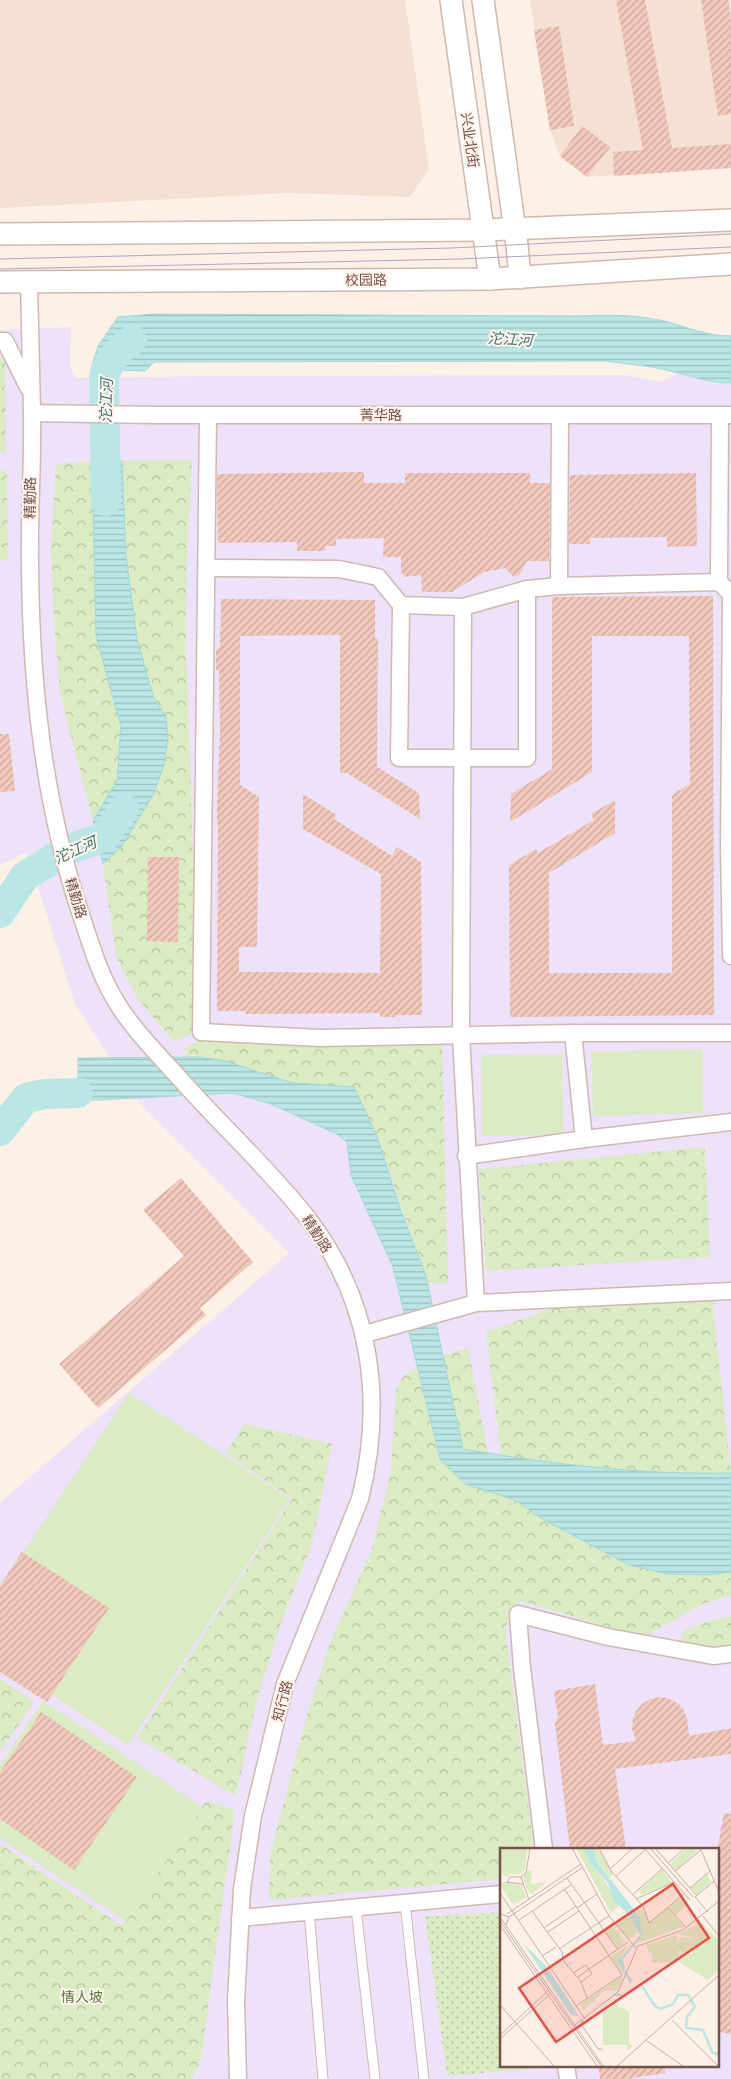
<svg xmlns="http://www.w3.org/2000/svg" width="731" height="2079" font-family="'PT Sans','Noto Sans SC',sans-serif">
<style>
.residential{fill:#f5e0d4}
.education{fill:#ede2f9;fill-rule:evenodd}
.grass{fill:url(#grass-dots)}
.forest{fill:url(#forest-crowns)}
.pitch{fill:#dbebc4}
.water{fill:url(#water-rules);stroke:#a0d9d8}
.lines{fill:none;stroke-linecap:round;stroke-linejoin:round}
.river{stroke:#bae7e6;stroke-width:30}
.building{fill:url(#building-hatch)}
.service-casing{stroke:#d1b8ae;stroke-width:11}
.minor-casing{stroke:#d1b8ae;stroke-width:19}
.tertiary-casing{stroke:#d1b8ae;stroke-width:24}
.service{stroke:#fff;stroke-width:9}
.minor{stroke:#fff;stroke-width:16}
.tertiary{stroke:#fff;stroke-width:21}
.tram{stroke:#b0a4c7;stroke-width:1}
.labels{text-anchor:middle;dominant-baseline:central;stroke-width:4;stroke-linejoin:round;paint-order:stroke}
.street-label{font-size:14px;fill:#77524a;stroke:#fff5ed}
.park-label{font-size:14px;fill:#59773f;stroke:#fff5ed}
.water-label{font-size:15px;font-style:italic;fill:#3a7574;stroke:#fff5ed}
.inset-river{fill:none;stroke:#bae7e6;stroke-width:2.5}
.inset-road{fill:none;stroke:#c7b1a8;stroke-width:1}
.view{fill:#e95049;fill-opacity:0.15;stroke:#e95049;stroke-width:2.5}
.inset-edge{fill:none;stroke:#77524a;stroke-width:2.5}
</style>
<defs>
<pattern id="grass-dots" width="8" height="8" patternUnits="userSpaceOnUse" patternTransform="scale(1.25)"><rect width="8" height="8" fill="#dbebc4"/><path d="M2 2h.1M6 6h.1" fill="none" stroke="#b6c1a1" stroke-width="1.8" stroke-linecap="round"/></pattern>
<pattern id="forest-crowns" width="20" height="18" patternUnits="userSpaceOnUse" patternTransform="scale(1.25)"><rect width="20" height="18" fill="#dbebc4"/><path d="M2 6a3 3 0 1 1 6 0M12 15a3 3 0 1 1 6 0" fill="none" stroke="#b6c1a1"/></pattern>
<pattern id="water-rules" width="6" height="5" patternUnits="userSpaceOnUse" patternTransform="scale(1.25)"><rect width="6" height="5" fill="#bae7e6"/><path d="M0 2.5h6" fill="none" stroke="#9cbebc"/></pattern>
<pattern id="building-hatch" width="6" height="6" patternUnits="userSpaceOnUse" patternTransform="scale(1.25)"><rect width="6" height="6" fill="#f3c9bd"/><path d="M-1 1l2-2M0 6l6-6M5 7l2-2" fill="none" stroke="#caa69c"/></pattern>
</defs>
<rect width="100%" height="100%" fill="#fdf0e6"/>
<!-- residential -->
<g class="residential">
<path d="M0 0H405L429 169 410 197 288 193 0 208Z"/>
<path d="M530 0H731V167L587 177 560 156 550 130Z"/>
</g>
<!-- education -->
<path class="education" d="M71 327 70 367 76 378 210 376 625 375 661 382 678 374 698 379 719 383H731V2079H0V1503L289 1253 140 1104 75 1004 27 852 0 865V330ZM501 1849H717V2065H501Z"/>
<!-- grass -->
<path class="grass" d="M501 1912V2065H551V2067L447 2076 425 1916Z"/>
<!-- forest -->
<g class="forest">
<path d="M0 356 5 359 6 452H0Z"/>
<path d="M192 460 187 559 186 643 199 1031 173 1041 138 999 116 957 103 864 122 846 166 716 154 699 137 639 126 556 122 461Z"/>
<path d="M92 461 96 636 121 727 117 780 93 821 60 693 54 622 51 549 56 464Z"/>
<path d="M0 471H7L8 560 0 561Z"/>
<path d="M202 1039C282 1048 362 1043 442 1041L448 1283H428L377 1136 354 1087 293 1083 225 1061 188 1057 183 1049Z"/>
<path d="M705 1147 710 1257 486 1271 479 1169Z"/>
<path d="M712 1298 731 1473C654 1474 577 1467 501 1456L486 1332 558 1306Z"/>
<path d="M468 1347 488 1453 463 1450 443 1356Z"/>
<path d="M418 1368 440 1459 465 1484 515 1500 544 1520 629 1565 707 1575 731 1572V1595L703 1604 643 1637 520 1601 505 1628 534 1849H501V1879L269 1900 270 1855 304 1725 330 1643 372 1549 391 1471 396 1390 404 1375Z"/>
<path d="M245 1424 332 1444 312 1544 282 1620 257 1699 236 1796 137 1738 292 1499 225 1453Z"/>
<path d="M731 1616V1648L696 1649 680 1640 683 1631 708 1621Z"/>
<path d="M0 1679 34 1702 0 1752Z"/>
<path d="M206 1801 235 1810 201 2059 192 2079H0V1844L122 1926Z"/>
</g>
<!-- pitch -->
<g class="pitch">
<path d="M702 1049 703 1113 593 1116 591 1052Z"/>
<path d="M562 1054 563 1135 482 1136 481 1055Z"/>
<path d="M129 1393 290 1499 128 1745 0 1661V1588Z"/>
<path d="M43 1701 202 1807 126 1921 0 1838V1765Z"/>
</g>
<!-- water -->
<g class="water">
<path d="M154 314 576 316C607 315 637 314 668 322 689 328 708 336 731 336V383C708 383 688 375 666 370 646 365 625 364 605 361L154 362 145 371 91 369 98 346 118 317Z"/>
<path d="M92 461H122L126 556 137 639 154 699 166 716 168 741 163 768 153 795 122 846 103 864 93 821 117 780 121 727 96 636Z"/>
<path d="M199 1057 225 1061 293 1083 354 1087 377 1136 400 1208 426 1276 463 1449C552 1464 641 1475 731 1473V1572L707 1575 668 1574 629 1565 544 1520 515 1500 465 1484 440 1459 393 1267 351 1175 347 1142 337 1134 271 1104 233 1093 78 1101V1058Z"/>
</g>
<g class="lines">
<!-- river -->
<g class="river">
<path d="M106 501 104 376C110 359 118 350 132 340"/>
<path d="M0 913 25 876 67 850 104 837 124 809"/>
<path d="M0 1131 26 1098 45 1094 78 1093"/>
</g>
</g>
<!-- building -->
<g class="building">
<path d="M616 0H645L672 148 731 144V168L614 176 613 152 643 150Z"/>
<path d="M701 0H728L731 22V114L718 116Z"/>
<path d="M559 26 574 126 550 130 534 30Z"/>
<path d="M582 126 610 147 587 177 560 156Z"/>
<path d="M364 472V483H405V473H530V483H550L549 561H527L519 575 514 577 505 568 484 572 452 592H422L421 575 405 577 401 572V557H383L384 538 336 539V546H325V551H297V542L218 543 217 474Z"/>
<path d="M696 473 697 546 667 547V537L590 538V544H569L570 475Z"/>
<path d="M713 596 714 1015 510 1017 509 865 536 849 538 853 594 820 591 814 615 800V833L549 873V973H672V795L690 784 689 636H592V772L510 822 511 794 552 769V597Z"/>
<path d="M221 599 375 600V638H378L377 767 419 793 420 819 347 773H340V635L240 636V785L259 797 257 947H239V972L380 973 381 874 303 829V794L337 815 334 819 392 856 397 847 421 862 422 1015H395V1017H380V1013L246 1014V1011H217L218 823H217V808L220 734 219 670H216V650L220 648Z"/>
<path d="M0 734H9L15 791 0 792Z"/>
<path d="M148 857H179L178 942 147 941Z"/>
<path d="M181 1178 253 1262 200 1308 206 1315 98 1408 59 1364 184 1256 143 1210Z"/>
<path d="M22 1552 109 1608 47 1702 0 1672V1586Z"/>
<path d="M595 1684 603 1745 636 1741 632 1729 633 1719 636 1711 642 1704 650 1699 659 1697 668 1698 677 1703 683 1709 687 1718 689 1736 731 1728V1754L615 1769 626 1849H570L555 1723 558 1718 554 1691Z"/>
<path d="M41 1712 137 1777 74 1870 0 1819V1772Z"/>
<path d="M724 1813 731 1814V2034L717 2031V1851Z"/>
<path d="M598 2065H665V2073L626 2079H600Z"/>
</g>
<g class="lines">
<!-- service casing -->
<g class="service-casing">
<g id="service">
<path d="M405 1903 424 2079"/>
<path d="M356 1908 375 2079"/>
<path d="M309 1911 323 2079"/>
</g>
</g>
<!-- minor casing -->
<g class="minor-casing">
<g id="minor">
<path d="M29 281C30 325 31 370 32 414 33 464 29 515 30 566 31 684 43 800 80 912 90 941 98 971 114 998 131 1028 158 1054 181 1080 222 1126 268 1168 306 1216 371 1299 385 1399 360 1499L285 1684 253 1816 242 1889 236 2001 238 2079"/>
<path d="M0 341H5L28 387"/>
<path d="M32 413 156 415H731"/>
<path d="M208 415 201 1032 320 1038 573 1033H731"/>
<path d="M207 568 339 569 378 577 401 605 463 607 527 589 559 586 719 582 731 594"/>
<path d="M719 582 720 415"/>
<path d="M559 586 560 415"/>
<path d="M731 593 729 847 731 956"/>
<path d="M401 605 399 758H527V589"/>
<path d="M463 607 461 1036 476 1303"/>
<path d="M573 1033 584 1139"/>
<path d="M466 1156 584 1139 731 1122"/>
<path d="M365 1334 476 1303 731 1291"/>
<path d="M544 1849 522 1668 518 1614 608 1637 713 1656 731 1654"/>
<path d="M240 1918 501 1894"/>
<path d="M566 2065 568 2079"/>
</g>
</g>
<!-- tertiary casing -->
<g class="tertiary-casing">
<g id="tertiary">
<path d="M451 0 490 279"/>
<path d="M483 0 517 245 520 278"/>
<path d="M0 234 482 230 731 220"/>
<path d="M0 282 490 279 731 264"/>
</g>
</g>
<!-- service -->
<use href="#service" class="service"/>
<!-- minor -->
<use href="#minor" class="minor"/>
<!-- tertiary -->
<use href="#tertiary" class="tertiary"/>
<!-- tram -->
<g class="tram">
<path d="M0 259 451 248 731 234"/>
<path d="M0 269 460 259 731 247"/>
</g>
</g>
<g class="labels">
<!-- street labels -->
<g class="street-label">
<text transform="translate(470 140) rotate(82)">兴业北街</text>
<text transform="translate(366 280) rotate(-1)">校园路</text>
<text x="381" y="415">菁华路</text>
<text transform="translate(30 498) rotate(-89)">精勤路</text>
<text transform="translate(76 898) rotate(73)">精勤路</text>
<text transform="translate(317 1234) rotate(57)">精勤路</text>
<text transform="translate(282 1701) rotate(-75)">知行路</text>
</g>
<!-- park labels -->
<g class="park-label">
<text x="82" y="1997">情人坡</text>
</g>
<!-- water labels -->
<g class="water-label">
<text transform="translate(510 339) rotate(3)">沱江河</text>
<text transform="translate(106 401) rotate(-89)">沱江河</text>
<text transform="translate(75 850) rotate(-24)">沱江河</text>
</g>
</g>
<!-- overview -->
<g transform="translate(500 1848)">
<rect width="219" height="219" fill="#fdf0e6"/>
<path d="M28 22 32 23 31 36 46 34 32 46 28 43 23 30ZM162 22 172 34 142 47 138 43ZM207 26 211 34 197 47 191 40ZM181 50 187 57 176 67 170 59Z" fill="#dbebc4"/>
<path d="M76 0H83L120 57 111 65ZM94 0H98L113 26 110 30 96 13ZM187 0 198 2 176 22 170 16ZM3 34 22 37 26 50 13 56 0 37ZM136 59 145 65 148 75 168 60 183 79 137 95 142 85ZM128 66 138 84 130 91 116 76ZM202 75 219 93V122L208 132 180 115V106H192V89L178 86ZM113 79 125 94 118 100 105 84ZM177 87V97H152V105H149L146 97ZM128 97 121 109 124 128 111 109ZM122 128 121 137 114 143H104L84 162 80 157Z" fill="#dbebc4"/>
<path d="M0 0H27L25 21 21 26H10L7 30 0 24ZM6 39H21V52H10ZM177 97a8 8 0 1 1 16 0a8 8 0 1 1-16 0ZM178 97 179 114 152 115V97ZM114 157 129 163V196L133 197 127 204V197H103V165Z" fill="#dbebc4"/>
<path d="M83 0H94L96 13 140 69 142 88 123 111 125 122 133 133 130 135 118 113 140 87 128 66 113 52 108 35 91 16ZM23 95 47 119 79 168 71 167Z" fill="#bae7e6"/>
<path class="inset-river" d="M114 146 124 148 142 138 155 158 161 161 173 156 178 147H188L195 159 187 169 186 180 203 182 212 204 219 207"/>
<path class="inset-road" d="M72 0 109 68 136 100M99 0 111 23 143 58 149 75 184 46M144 0 190 52M150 0 193 49M155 0 197 48M200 0 219 44M168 15 185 0M110 21 133 0M175 23 201 2M116 28 145 2M21 29 29 52M67 30 118 102M6 34 23 36M7 35 10 29H21L26 25 30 0M190 40 210 23M65 42 122 127 76 158M0 45 85 171M132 47 162 21M136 51 174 34M168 59 186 80M77 60 97 46M32 63 62 104 63 112 81 134 87 150M208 64 195 49 214 33M0 66 9 69 6 77M7 66 81 16M203 68 219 88M0 69 103 218M9 69 83 19M19 72 71 37M0 73 101 218M0 77 97 218M45 79 76 58M48 84 79 63M59 101 109 68M42 108 56 99M64 110 114 74M73 125 86 117 92 126 81 134M78 129 128 94M0 157 54 218M83 172 81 176 98 201H102M172 172 218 218M75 177 118 144 138 98 183 82 219 53M0 187 48 143M0 191 50 146M147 193 183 218M117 218 219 127"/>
<path class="view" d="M173 36 209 90 56 194 19 140Z"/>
<rect width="219" height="219" class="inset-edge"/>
</g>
</svg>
